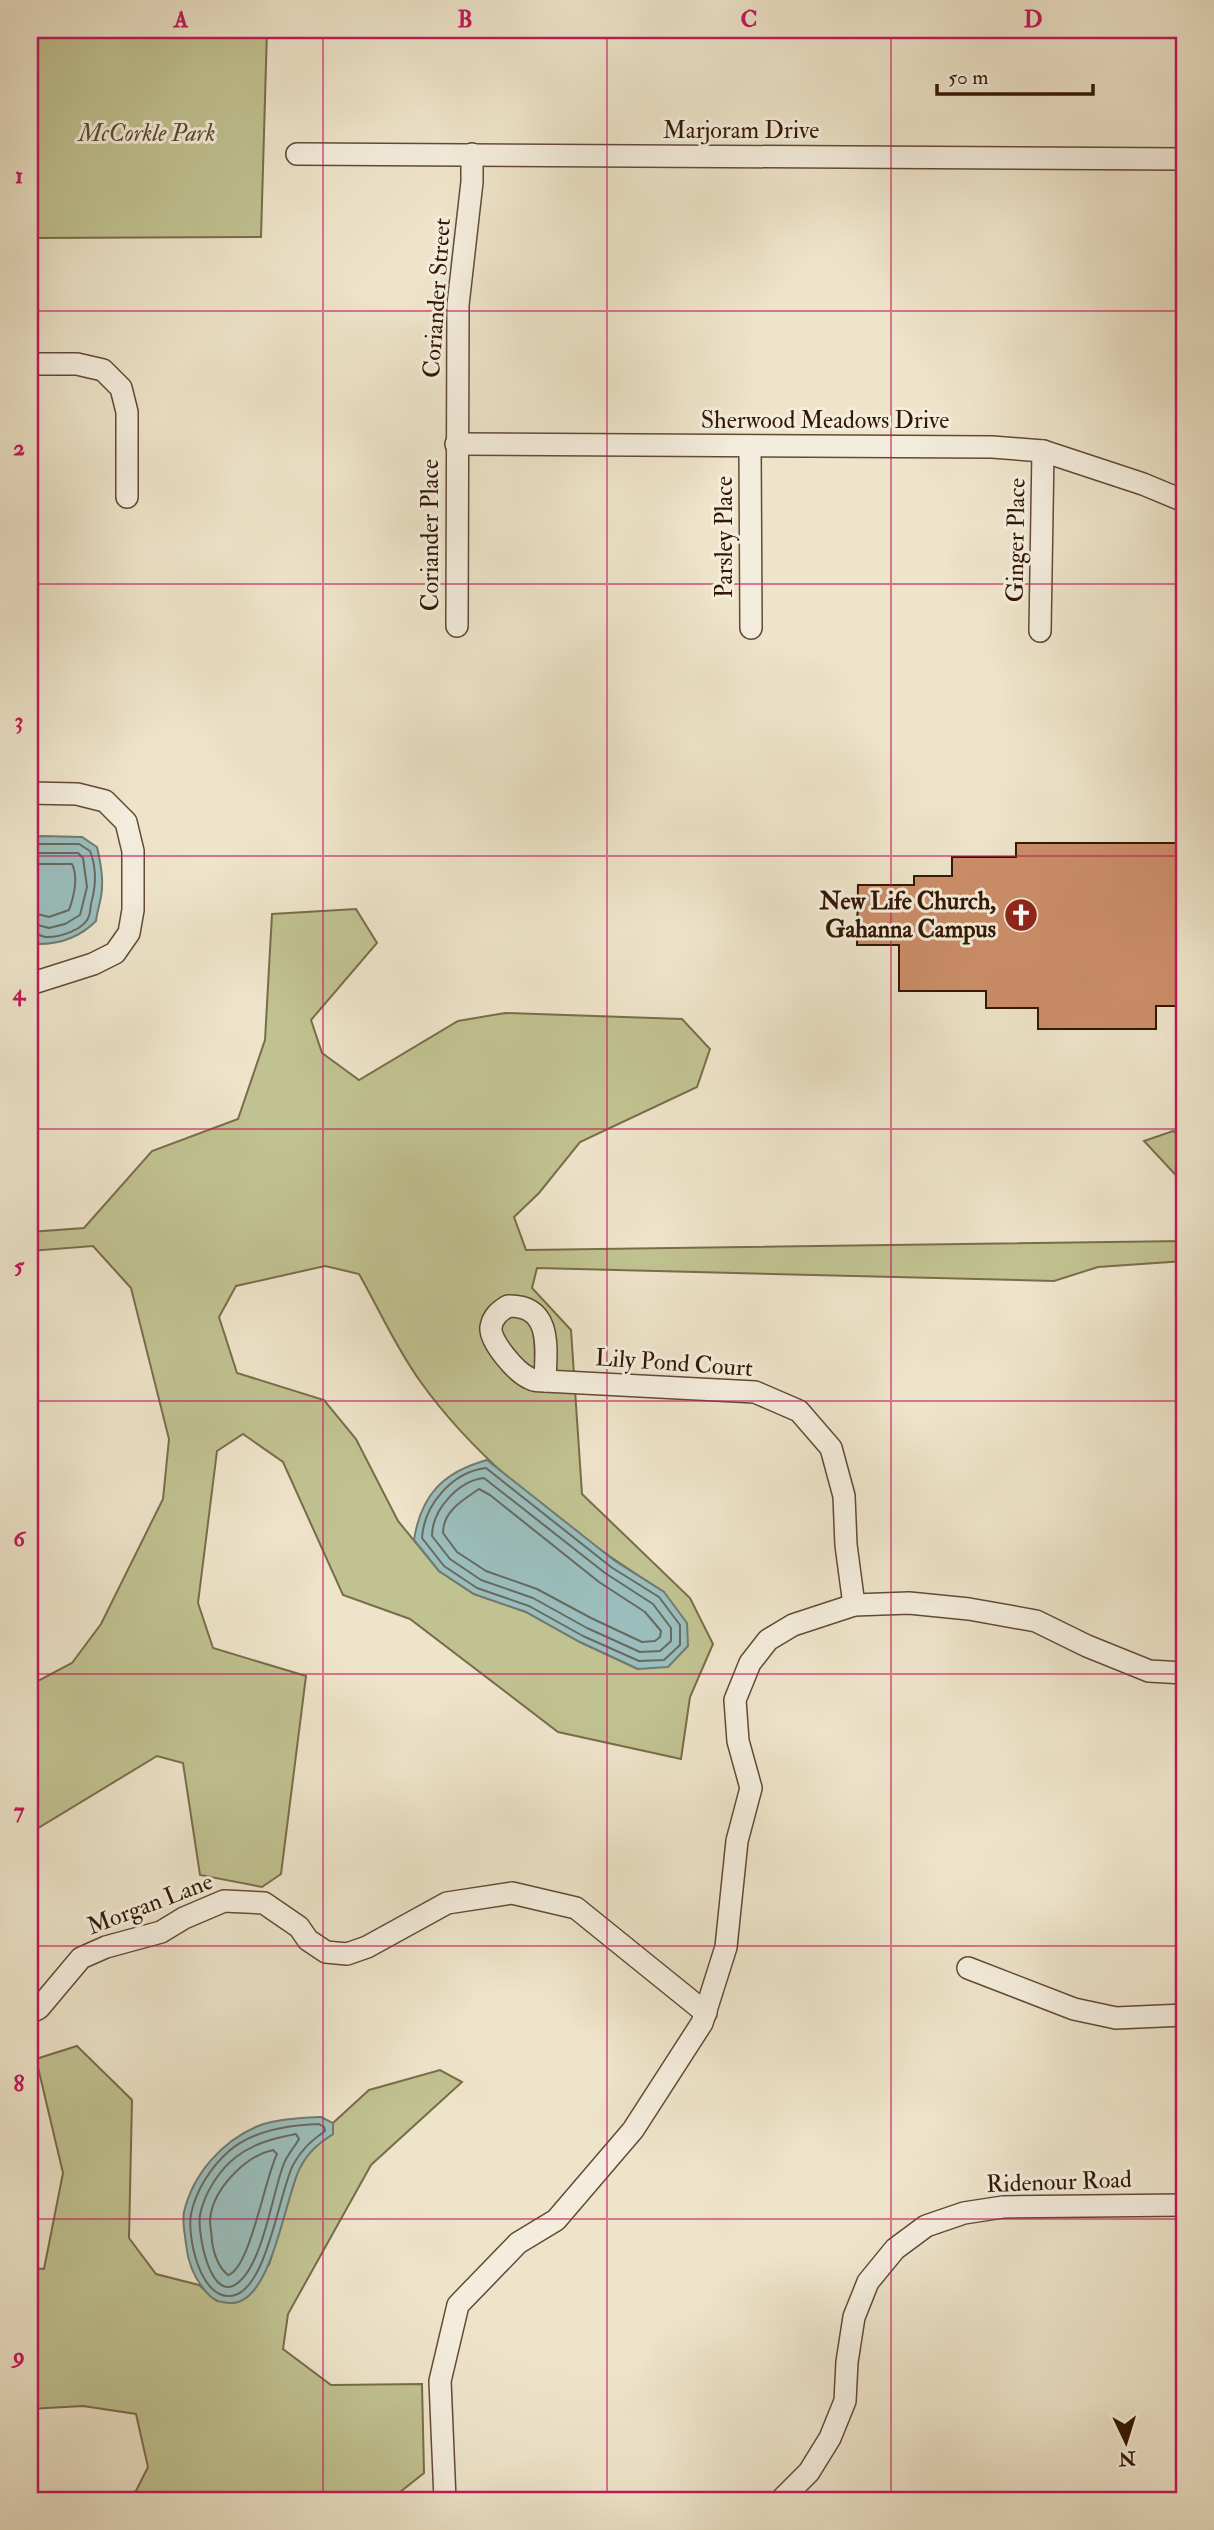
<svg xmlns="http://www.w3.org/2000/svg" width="1214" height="2530" font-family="'IM FELL Double Pica',serif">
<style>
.green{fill:#c1c291;stroke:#7a6c4a;stroke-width:2;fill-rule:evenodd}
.water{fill:#9bbebc;stroke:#717b72;stroke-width:2}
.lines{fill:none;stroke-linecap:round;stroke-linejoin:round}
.shore{stroke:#676a60;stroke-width:2}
.building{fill:#cb8e69;stroke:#331703;stroke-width:2}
.street-casing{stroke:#624a35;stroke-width:24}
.street{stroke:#f4eddd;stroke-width:21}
.grid{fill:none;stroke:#c2185b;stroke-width:2;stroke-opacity:0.55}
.labels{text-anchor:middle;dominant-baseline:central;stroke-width:6;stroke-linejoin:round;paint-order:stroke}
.street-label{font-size:24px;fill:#331703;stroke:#f4eddd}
.park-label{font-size:24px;font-style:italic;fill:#5e4a2e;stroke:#f4eddd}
.poi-label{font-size:24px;font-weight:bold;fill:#331703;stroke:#f4eddd;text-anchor:end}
.neatline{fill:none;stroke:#c2185b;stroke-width:2.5}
.grid-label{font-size:23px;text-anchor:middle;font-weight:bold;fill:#c2185b}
</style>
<rect width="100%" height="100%" fill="#eee4ca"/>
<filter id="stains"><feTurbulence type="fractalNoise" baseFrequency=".00286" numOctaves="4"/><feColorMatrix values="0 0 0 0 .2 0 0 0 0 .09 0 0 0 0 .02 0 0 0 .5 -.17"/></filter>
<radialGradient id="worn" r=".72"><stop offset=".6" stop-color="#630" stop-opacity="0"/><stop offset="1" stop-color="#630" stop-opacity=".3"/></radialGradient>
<!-- green -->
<g class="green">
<path d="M30 30H267L261 237 30 238Z"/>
<path d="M356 909 377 943 311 1020 322 1053 359 1080 458 1021 505 1013 682 1019 710 1049 697 1087 580 1142 539 1193 514 1217 526 1250 1184 1241V1261L1098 1267 1054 1281 537 1268 532 1288 571 1330 582 1494 690 1598 713 1644 690 1697 681 1759 558 1732 410 1619 343 1595 283 1462 243 1434 217 1451 198 1603 213 1648 306 1676 281 1874 262 1887 200 1875 183 1763 157 1756 30 1833V1685L72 1663 101 1624 163 1499 169 1439 131 1288 93 1246 30 1251V1232L84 1228 152 1151 238 1119 265 1040 272 914ZM325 1266 359 1274C379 1309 396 1348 420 1381 481 1467 575 1536 664 1592L638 1669 580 1642 526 1612 474 1594 439 1571 398 1521 356 1439 324 1400 237 1373 219 1317 236 1286Z"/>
<path d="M1173 1131 1184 1137V1184L1144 1141Z"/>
<path d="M77 2046 132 2100 129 2238 156 2274 199 2285 217 2301 269 2265 298 2170 312 2148 333 2134V2123L369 2090 440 2070 462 2082 371 2165 288 2314 283 2349 331 2385 422 2384 424 2473 390 2500H109L136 2491 148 2467 136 2414 83 2406 30 2409V2268L44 2269 63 2173 36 2059Z"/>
</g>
<!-- water -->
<g class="water">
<path d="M41 836 82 837 97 847C100 860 103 874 102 887 102 899 97 910 96 921 80 937 61 944 39 944L30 934V838Z"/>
<path d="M487 1460 615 1561 664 1592 687 1623 688 1646 668 1667 638 1669 580 1642 526 1612 474 1594 439 1571 414 1540C421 1495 443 1472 487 1460Z"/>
<path d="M321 2117 333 2123V2134C318 2144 308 2152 300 2168 285 2195 272 2307 229 2303 221 2302 217 2302 210 2296 196 2282 188 2265 186 2244 185 2234 182 2222 184 2212 193 2174 222 2141 258 2126 277 2119 301 2118 321 2117Z"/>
</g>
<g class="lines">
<!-- shore -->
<g class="shore">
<path d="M30 844H79L90 851C96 866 96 884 92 900 90 905 91 911 89 916 85 930 58 938 45 937 39 936 36 932 30 932"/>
<path d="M30 853H78L83 858 87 887 80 915 65 924 49 928 30 923"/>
<path d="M30 864H72C79 878 74 896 69 910L49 917 30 912"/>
<path d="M486 1468 611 1567 659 1597 680 1625V1645L664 1660 639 1661 583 1636 529 1606 477 1588 444 1566 422 1538C424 1505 452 1472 486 1468Z"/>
<path d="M484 1478 605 1573 653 1604 671 1628V1641L660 1651 640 1652 587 1628 533 1598 481 1580 450 1559 432 1536C432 1510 458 1481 484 1478Z"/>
<path d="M479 1489 490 1495 599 1582 645 1612 661 1631 660 1637 655 1641 642 1642 591 1618 537 1589 486 1571 457 1552 443 1533C443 1511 463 1500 479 1489Z"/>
<path d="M319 2124 324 2127 325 2131C311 2141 301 2150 293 2165 279 2192 267 2292 231 2296 200 2299 187 2237 191 2214 196 2190 211 2167 229 2151 253 2130 289 2125 319 2124Z"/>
<path d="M296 2134 299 2139C294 2148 286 2156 283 2166 272 2196 263 2260 240 2281 211 2309 197 2232 200 2215 204 2194 219 2170 236 2157 254 2143 275 2138 296 2134Z"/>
<path d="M273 2150 277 2154C265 2177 250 2269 228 2275 218 2267 214 2254 212 2242 212 2234 210 2227 210 2220 212 2190 245 2156 273 2150Z"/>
</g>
</g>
<!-- building -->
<path class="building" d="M1016 843H1184V1006H1156V1029H1038V1008H986V991H899V945H857L858 885H914V876H952V857H1016Z"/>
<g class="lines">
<!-- street casing -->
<g class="street-casing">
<g id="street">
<path d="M297 154 1184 159"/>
<path d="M30 364H77L103 370 121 388 127 412V497"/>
<path d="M456 444 992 447 1043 451 1143 484 1184 501"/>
<path d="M750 446 751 628"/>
<path d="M457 626 458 305 472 182V154"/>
<path d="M1040 631 1043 451"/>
<path d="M30 793 77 794 105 801 126 822 133 851V910L129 933 115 953 93 964 30 984"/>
<path d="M508 1306C553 1305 546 1349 545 1381 539 1381 534 1381 529 1378 516 1372 489 1341 491 1327 493 1316 500 1311 508 1306Z"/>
<path d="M545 1381 755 1392 799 1411 831 1448 844 1496 846 1545 854 1605"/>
<path d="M968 1968 1074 2009 1116 2018 1184 2015"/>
<path d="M30 2013 39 2008 81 1958 106 1947 161 1932 184 1918 224 1901 264 1903 299 1927 308 1940 326 1952 347 1954 367 1947 447 1903 512 1893 576 1908 706 2013"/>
<path d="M445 2500 440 2381 458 2305 518 2243 556 2220 633 2130 702 2023 726 1947 737 1841 751 1788 738 1741 735 1700 750 1663 768 1640 793 1625 854 1605 909 1603 969 1609 1036 1621 1087 1646 1149 1671 1184 1673"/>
<path d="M781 2500 809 2472 830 2438 845 2401 847 2362 854 2317 868 2282 895 2249 926 2226 964 2213 1003 2207 1184 2205"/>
</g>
</g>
<!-- street -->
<use href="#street" class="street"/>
</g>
<!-- grid -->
<path class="grid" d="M323 30V2500M607 30V2500M891 30V2500M30 311H1184M30 584H1184M30 856H1184M30 1129H1184M30 1401H1184M30 1674H1184M30 1946H1184M30 2219H1184"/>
<!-- icons -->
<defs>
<g id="church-disc" transform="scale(1.75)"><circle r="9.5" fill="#8f2418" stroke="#f4eddd"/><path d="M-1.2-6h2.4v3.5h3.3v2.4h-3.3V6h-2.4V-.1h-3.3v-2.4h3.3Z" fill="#fff"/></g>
</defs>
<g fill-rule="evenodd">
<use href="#church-disc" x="1021" y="915"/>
</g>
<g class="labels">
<!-- street labels -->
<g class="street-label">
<text x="741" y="130">Marjoram Drive</text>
<text transform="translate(437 298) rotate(-86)">Coriander Street</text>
<text x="825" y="420">Sherwood Meadows Drive</text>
<text transform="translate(430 535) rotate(-90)">Coriander Place</text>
<text transform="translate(724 537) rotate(-90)">Parsley Place</text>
<text transform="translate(1016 540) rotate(-89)">Ginger Place</text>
<text transform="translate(674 1363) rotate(4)">Lily Pond Court</text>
<text transform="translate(150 1904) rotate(-21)">Morgan Lane</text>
<text transform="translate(1059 2182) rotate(-2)">Ridenour Road</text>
</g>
<!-- park labels -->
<g class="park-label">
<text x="147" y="133">McCorkle Park</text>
</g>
<!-- poi labels -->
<g class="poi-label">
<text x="996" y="901">New Life Church,<tspan x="996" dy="28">Gahanna Campus</tspan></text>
</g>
</g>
<!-- margin -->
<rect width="1214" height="2530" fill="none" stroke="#eee4ca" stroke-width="77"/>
<!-- north arrow -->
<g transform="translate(1126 2442) rotate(176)" stroke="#f4eddd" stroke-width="5" paint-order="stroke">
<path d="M0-5L12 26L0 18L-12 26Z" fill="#331703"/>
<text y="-10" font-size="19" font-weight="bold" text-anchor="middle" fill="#331703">N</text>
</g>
<!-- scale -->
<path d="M937 84v10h156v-10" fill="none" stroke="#331703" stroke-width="3.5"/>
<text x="948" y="84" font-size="21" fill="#331703" stroke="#f4eddd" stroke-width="5" paint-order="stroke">50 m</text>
<rect x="38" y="38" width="1138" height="2454" class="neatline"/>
<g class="grid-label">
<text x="181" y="27">A</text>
<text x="465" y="27">B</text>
<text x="749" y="27">C</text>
<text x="1033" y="27">D</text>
<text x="19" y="183">1</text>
<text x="19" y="455">2</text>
<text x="19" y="728">3</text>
<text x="19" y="1000">4</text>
<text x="19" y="1273">5</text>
<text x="19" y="1546">6</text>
<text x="19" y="1818">7</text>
<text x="19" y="2091">8</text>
<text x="19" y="2363">9</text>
</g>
<rect width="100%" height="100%" filter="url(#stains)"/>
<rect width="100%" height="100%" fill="url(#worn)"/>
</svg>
